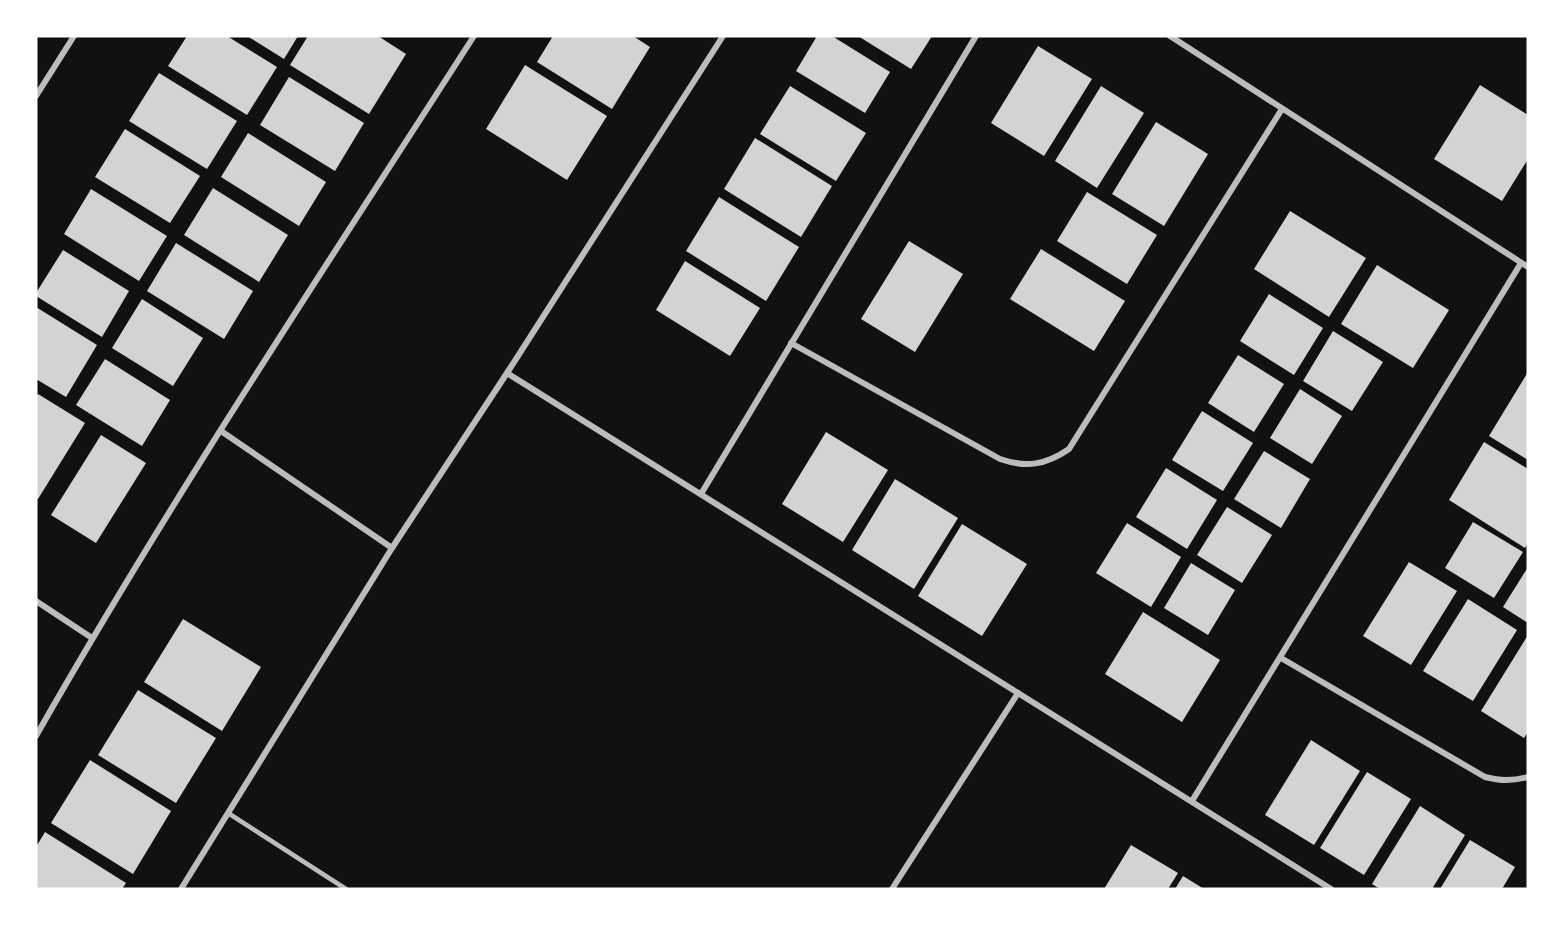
<svg xmlns="http://www.w3.org/2000/svg" width="1564" height="925" font-family="Poppins,sans-serif">
<style>
.building{fill:#d3d3d3}
.lines{fill:none;stroke-linecap:round;stroke-linejoin:round}
.service{stroke:#bcbcbc;stroke-width:4.5}
.minor{stroke:#bcbcbc;stroke-width:6}
</style>
<rect width="100%" height="100%" fill="#111"/>
<!-- building -->
<g class="building">
<path d="M187 36H227L277 67 247 115 168 66Z"/>
<path d="M247 36H298L284 59Z"/>
<path d="M308 36H378L406 54 369 114 290 65Z"/>
<path d="M553 36H633L650 47 612 109 537 62Z"/>
<path d="M817 36H832L890 72 865 113 796 71Z"/>
<path d="M858 36H932L911 69Z"/>
<path d="M1038 46 1092 79 1044 156 991 123Z"/>
<path d="M525 65 607 116 567 180 486 129Z"/>
<path d="M159 73 237 121 207 169 129 121Z"/>
<path d="M289 77 364 123 335 171 260 125Z"/>
<path d="M1480 85 1528 115V159L1502 201 1434 159Z"/>
<path d="M790 86 866 133 836 181 760 134Z"/>
<path d="M1101 86 1144 113 1097 188 1055 161Z"/>
<path d="M1156 122 1208 154 1164 226 1112 194Z"/>
<path d="M125 129 200 176 170 223 95 177Z"/>
<path d="M248 133 326 182 299 226 221 177Z"/>
<path d="M755 138 832 186 801 237 724 189Z"/>
<path d="M213 188 288 235 259 282 184 235Z"/>
<path d="M91 189 167 236 139 281 64 234Z"/>
<path d="M1087 192 1157 235 1127 284 1057 241Z"/>
<path d="M719 197 799 247 766 301 686 251Z"/>
<path d="M1290 211 1366 258 1329 317 1254 269Z"/>
<path d="M909 241 963 274 915 352 861 319Z"/>
<path d="M176 243 253 291 224 339 147 291Z"/>
<path d="M1041 249 1125 301 1094 351 1010 299Z"/>
<path d="M63 250 129 291 102 337 36 296V293Z"/>
<path d="M685 261 760 308 730 356 656 310Z"/>
<path d="M1377 265 1449 310 1413 368 1341 324Z"/>
<path d="M1269 294 1323 328 1294 375 1240 341Z"/>
<path d="M142 299 203 338 173 386 112 348Z"/>
<path d="M36 307 97 345 66 397 36 379Z"/>
<path d="M1333 331 1383 362 1352 411 1303 381Z"/>
<path d="M1238 355 1284 384 1254 432 1208 403Z"/>
<path d="M105 359 170 400 142 446 76 405Z"/>
<path d="M1528 372V460L1489 436Z"/>
<path d="M1300 389 1342 416 1312 464 1270 438Z"/>
<path d="M38 394 85 423 38 499 36 498V398Z"/>
<path d="M1202 411 1253 443 1223 491 1172 460Z"/>
<path d="M826 432 888 470 843 542 782 504Z"/>
<path d="M101 435 146 463 96 543 51 515Z"/>
<path d="M1484 442 1528 469V543L1525 548 1449 500Z"/>
<path d="M1264 451 1310 479 1281 528 1234 499Z"/>
<path d="M1166 468 1217 500 1187 549 1136 517Z"/>
<path d="M895 479 958 518 914 589 852 550Z"/>
<path d="M1227 507 1272 535 1242 583 1197 555Z"/>
<path d="M1473 522 1523 552 1494 598 1445 568Z"/>
<path d="M1127 523 1181 557 1151 607 1096 573Z"/>
<path d="M962 524 1027 564 982 636 918 596Z"/>
<path d="M1409 562 1457 591 1411 665 1363 636Z"/>
<path d="M1191 563 1235 590 1208 635 1164 608Z"/>
<path d="M1528 567V623L1503 607Z"/>
<path d="M1468 599 1517 630 1473 701 1423 671Z"/>
<path d="M1143 612 1220 660 1182 722 1105 674Z"/>
<path d="M183 619 261 667 222 731 144 682Z"/>
<path d="M1528 635V732L1524 738 1481 711Z"/>
<path d="M138 690 216 738 176 803 98 755Z"/>
<path d="M1311 740 1360 771 1314 845 1265 815Z"/>
<path d="M90 760 171 811 133 874 51 823Z"/>
<path d="M1367 772 1411 799 1364 875 1320 848Z"/>
<path d="M1420 806 1465 835 1432 889H1380L1372 884Z"/>
<path d="M45 832 126 883 122 889H36V847Z"/>
<path d="M1470 840 1515 867 1502 889H1440Z"/>
<path d="M1131 845 1178 873 1168 889H1104Z"/>
<path d="M1183 876 1204 889H1175Z"/>
</g>
<g class="lines">
<!-- service -->
<path class="service" d="M228 813 346 889"/>
<!-- minor -->
<g class="minor">
<path d="M1170 36 1528 267"/>
<path d="M36 96 74 36"/>
<path d="M791 343 1000 459C1026 468 1046 465 1069 449L1282 109"/>
<path d="M507 373 1331 889"/>
<path d="M221 431 392 548"/>
<path d="M701 494 976 36"/>
<path d="M36 601 92 638"/>
<path d="M1281 658 1485 777C1501 781 1512 781 1528 777"/>
<path d="M36 736C172 497 325 268 474 36"/>
<path d="M1192 801 1521 263"/>
<path d="M181 889 392 548 507 373 723 36"/>
<path d="M892 889 1018 693"/>
</g>
</g>
<!-- border -->
<rect width="1564" height="925" fill="none" stroke="#ffffff" stroke-width="75"/>
</svg>
